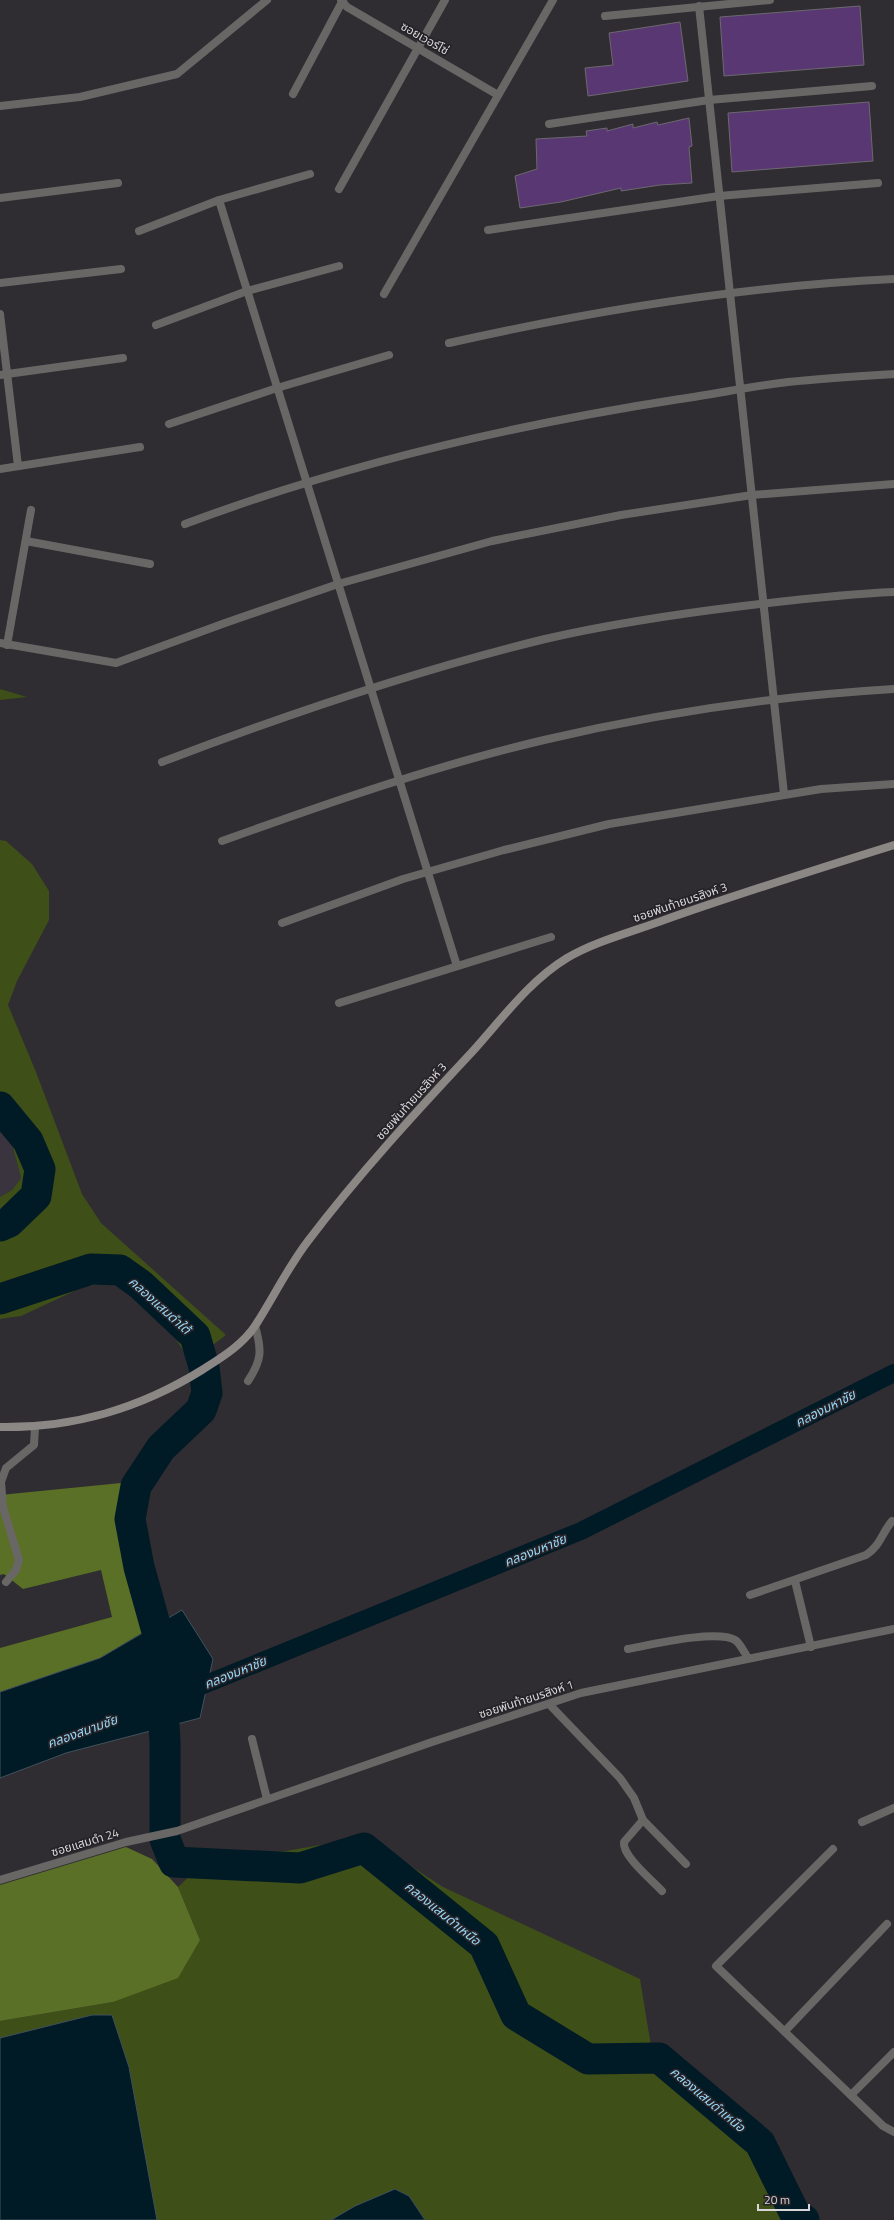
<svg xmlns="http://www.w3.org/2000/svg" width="894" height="2220" font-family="'Titillium Web','Noto Sans Thai',sans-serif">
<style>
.built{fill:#39343e}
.green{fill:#3e4f17}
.forest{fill:#5a7026}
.water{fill:#001a26;stroke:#41525c}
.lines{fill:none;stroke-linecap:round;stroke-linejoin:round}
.canal{stroke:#001a26;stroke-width:18}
.river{stroke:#001a26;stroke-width:31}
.building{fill:#593773;stroke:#6c696e}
.lane{stroke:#696766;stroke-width:8}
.street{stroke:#696766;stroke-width:8}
.secondary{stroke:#8b8785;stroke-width:8}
.labels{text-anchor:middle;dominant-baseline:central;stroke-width:3.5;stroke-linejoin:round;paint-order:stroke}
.street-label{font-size:12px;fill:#d8d6d9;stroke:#252327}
.water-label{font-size:13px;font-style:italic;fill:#96d7f8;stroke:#252327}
</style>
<rect width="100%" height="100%" fill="#2f2d31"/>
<!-- built -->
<path class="built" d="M0 1129 11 1140 21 1178 12 1190 0 1197Z"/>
<!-- green -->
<g class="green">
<path d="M0 689 27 697 0 700Z"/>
<path d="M0 840 6 841 32 864 49 891V920L17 981 8 1005 36 1072 82 1194 101 1223 226 1335 190 1362 163 1318 121 1282 85 1286 21 1316 0 1319V1197L12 1190 21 1178 11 1140 0 1129Z"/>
<path d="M366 1837 443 1887 640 1979 651 2046 720 2127 759 2159 787 2220H425L409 2196 395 2189 355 2206 331 2220H157L129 2067 112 2015H91L0 2038V2021L113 2002 200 1940 178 1887 211 1856 286 1851Z"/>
</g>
<!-- forest -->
<g class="forest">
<path d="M121 1483 122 1556 145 1631 100 1658 0 1692V1648L112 1617 101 1570 23 1589 4 1574 0 1575V1495Z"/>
<path d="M126 1847 152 1859 178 1887 200 1940 178 1978 113 2002 0 2021V1885Z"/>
</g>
<!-- water -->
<g class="water">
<path d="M182 1610 213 1659 200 1718 66 1753 0 1778V1692L100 1658Z"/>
<path d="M92 2015H112L129 2067 157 2220H0V2038Z"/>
<path d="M395 2189 409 2196 425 2220H331L355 2206Z"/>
</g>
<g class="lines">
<!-- canal -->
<path class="canal" d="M184 1693 581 1531 894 1373"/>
<!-- river -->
<g class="river">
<path d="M0 1107 28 1141 40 1169 36 1196 9 1222 0 1226"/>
<path d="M0 1299 91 1269 120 1270 141 1285 195 1336 204 1367 207 1393 201 1410 161 1448 136 1486 130 1519 139 1567 158 1635 165 1741V1839L174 1862 300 1868 364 1848 484 1945 516 2015 588 2059 659 2058 760 2143 797 2218 804 2220"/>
</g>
</g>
<!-- building -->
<g class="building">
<path d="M860 6 864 65 724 76 720 17Z"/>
<path d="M680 22 688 81 588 96 585 68 613 65 609 33Z"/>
<path d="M869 102 873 161 732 172 728 113Z"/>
<path d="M689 118 692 146 689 147 692 183 660 185 621 191V188L561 202 520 208 515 176 537 169 536 139 587 136 586 131 607 128V131L633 124V128L657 122 658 125Z"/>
</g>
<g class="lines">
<!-- lane -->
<g class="lane">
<path d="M248 1381C262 1360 262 1350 255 1326"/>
<path d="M549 1704 620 1778 634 1798 643 1820 686 1864"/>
<path d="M252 1739 267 1799"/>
<path d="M643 1820 624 1842C622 1856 652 1880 662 1891"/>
</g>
<!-- street -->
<g class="street">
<path d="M341 0 347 7 498 95"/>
<path d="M699 6 784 794"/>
<path d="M605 16 770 0"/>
<path d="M293 94 343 0"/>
<path d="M0 106 80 97 177 74 267 0"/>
<path d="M549 124 709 100 872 86"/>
<path d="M339 189 445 0"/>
<path d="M0 198 118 183"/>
<path d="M219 200 457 966"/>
<path d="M488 230 719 196 878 183"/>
<path d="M139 231 219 200 310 174"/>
<path d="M0 283 121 269"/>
<path d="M384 294 553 0"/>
<path d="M0 314 18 466"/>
<path d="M156 325 247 291 339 266"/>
<path d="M449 343C595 310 744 286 894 279"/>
<path d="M0 375 123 358"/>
<path d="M169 424 277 388 389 355"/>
<path d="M0 469 140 447"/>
<path d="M185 524C345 464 512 425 680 399 716 394 752 386 788 382 823 378 859 376 894 374"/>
<path d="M26 541 150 564"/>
<path d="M0 643 116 663 225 623 338 584 492 541 621 515 752 495 894 484"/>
<path d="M7 645 31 510"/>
<path d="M162 762C288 714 414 671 545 639 610 624 677 614 743 606 793 600 844 594 894 592"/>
<path d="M222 841C328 803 434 766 544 740 659 713 776 696 894 689"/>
<path d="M282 923 403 879 504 850 609 824 821 789 894 784"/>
<path d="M339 1003 551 937"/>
<path d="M795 1581 811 1647"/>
<path d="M6 1582 16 1570 19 1560 3 1507 1 1482 6 1468 34 1445 35 1427"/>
<path d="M750 1595 866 1555C881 1545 881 1534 892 1521"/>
<path d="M628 1649C650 1645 717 1629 735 1640 740 1643 744 1652 748 1658"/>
<path d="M862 1822 894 1808"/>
<path d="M833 1849 716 1966 883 2126 894 2132"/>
<path d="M0 1880 126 1842 177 1831 432 1742 581 1693 894 1629"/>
<path d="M785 2031 887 1924"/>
<path d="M851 2095 894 2052"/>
</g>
<!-- secondary -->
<path class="secondary" d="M0 1427C74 1428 139 1409 202 1370 222 1357 241 1346 255 1326 273 1298 288 1267 308 1241 358 1175 415 1113 472 1052 501 1020 529 981 567 958 596 941 632 932 664 920 740 893 817 869 894 845"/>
</g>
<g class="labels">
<!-- street labels -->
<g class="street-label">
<text transform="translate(425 38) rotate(30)">ซอยเวอร์โซ่</text>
<text transform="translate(680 902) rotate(-19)">ซอยพันท้ายนรสิงห์ 3</text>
<text transform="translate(411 1101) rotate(-48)">ซอยพันท้ายนรสิงห์ 3</text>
<text transform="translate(526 1699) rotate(-18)">ซอยพันท้ายนรสิงห์ 1</text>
<text transform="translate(85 1842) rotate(-17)">ซอยแสมดำ 24</text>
</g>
<!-- water labels -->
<g class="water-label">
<text transform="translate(160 1305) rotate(42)">คลองแสมดำใต้</text>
<text transform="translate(825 1408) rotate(-27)">คลองมหาชัย</text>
<text transform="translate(535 1550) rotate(-22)">คลองมหาชัย</text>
<text transform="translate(235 1672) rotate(-22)">คลองมหาชัย</text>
<text transform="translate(82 1731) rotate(-20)">คลองสนามชัย</text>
<text transform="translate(443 1913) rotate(39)">คลองแสมดำเหนือ</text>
<text transform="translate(708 2099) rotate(40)">คลองแสมดำเหนือ</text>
</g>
</g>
<!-- scale -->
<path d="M758 2204v6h51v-6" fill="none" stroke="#d8d6d9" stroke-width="2"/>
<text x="764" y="2204" font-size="12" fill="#d8d6d9" stroke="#252327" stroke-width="3" paint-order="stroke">20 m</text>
</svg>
